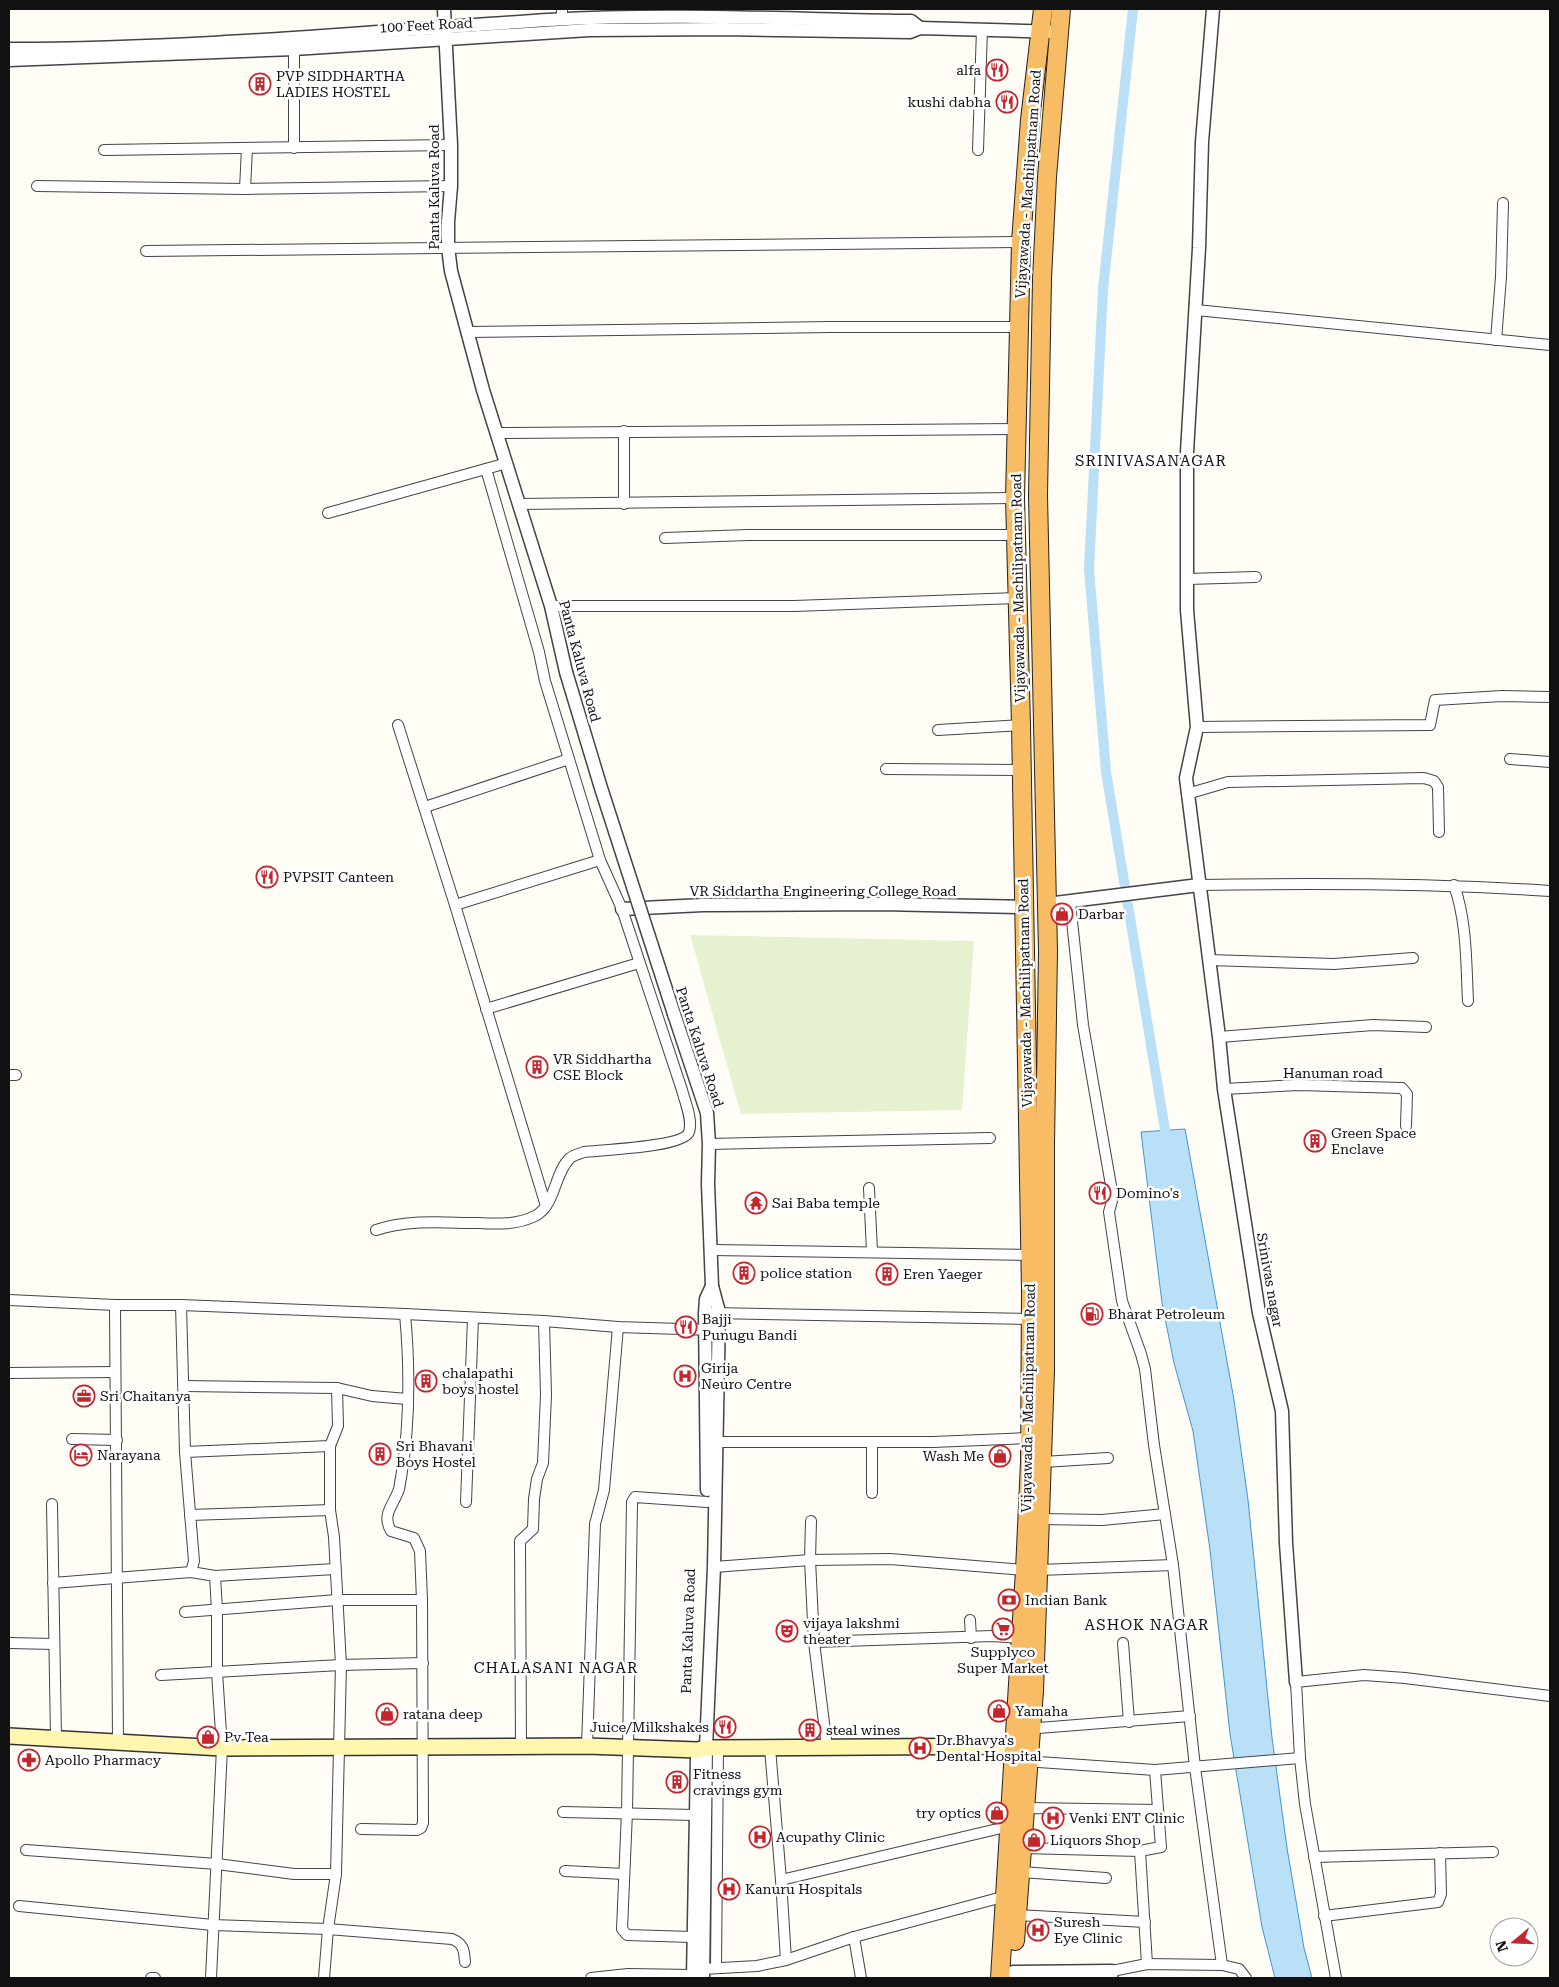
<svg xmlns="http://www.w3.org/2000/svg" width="1559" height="1987" font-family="'Roboto Serif',serif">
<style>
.pitch{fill:#e6f2cf}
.water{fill:#b9e0f7;stroke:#3f96cf}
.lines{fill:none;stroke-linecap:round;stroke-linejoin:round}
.canal{stroke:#b9e0f7;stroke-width:10}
.minor-casing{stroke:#444;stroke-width:12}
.tertiary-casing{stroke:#444;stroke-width:15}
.secondary-casing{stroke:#333;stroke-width:18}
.trunk-casing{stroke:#222;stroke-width:20}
.minor{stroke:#fff;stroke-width:10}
.tertiary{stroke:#fff;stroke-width:12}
.secondary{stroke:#fff6b0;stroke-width:15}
.trunk{stroke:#f7bc64;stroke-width:18}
.tertiary-bridge-casing{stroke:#444;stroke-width:15;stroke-linecap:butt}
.tertiary-bridge{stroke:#fff;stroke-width:12}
.labels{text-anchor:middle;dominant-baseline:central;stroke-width:5;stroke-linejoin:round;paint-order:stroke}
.street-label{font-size:14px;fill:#111;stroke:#fff}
.poi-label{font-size:14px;fill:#111;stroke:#fff;text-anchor:start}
.neighbourhood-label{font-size:15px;letter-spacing:1px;fill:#111;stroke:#fff}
</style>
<rect width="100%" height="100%" fill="#fffdf5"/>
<!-- pitch -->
<path class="pitch" d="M690 935 974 941 962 1110 741 1114Z"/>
<!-- water -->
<path class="water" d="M1185 1129 1234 1400 1248 1500 1272 1738 1287 1848 1304 1948 1312 1978H1275L1262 1927 1230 1734 1210 1550 1193 1431 1174 1363 1162 1303 1141 1132Z"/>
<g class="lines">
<!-- canal -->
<path class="canal" d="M1133 9 1103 289 1089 569 1106 772 1167 1142"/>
<!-- minor casing -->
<g class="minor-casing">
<g id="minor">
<path d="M562 20V9"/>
<path d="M294 148V49"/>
<path d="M104 150 451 145"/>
<path d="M978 150 982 29"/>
<path d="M37 186 245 189 451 186"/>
<path d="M245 189 247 148"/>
<path d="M146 251 1021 242"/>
<path d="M1196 310 1550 345"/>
<path d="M468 332 830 327H1019"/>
<path d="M1496 340 1501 277 1503 203"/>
<path d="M624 431V504"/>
<path d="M498 433 1017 429"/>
<path d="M518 504 1015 498"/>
<path d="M328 513 507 463"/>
<path d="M665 538 748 535H1015"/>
<path d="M1187 579 1256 577"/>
<path d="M551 606H794L1017 598"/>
<path d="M398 725 455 905 546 1206"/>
<path d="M1197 727 1430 725 1435 700 1502 696 1550 697"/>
<path d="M938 730 1021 725"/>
<path d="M1510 759 1550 762"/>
<path d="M886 769 1022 770"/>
<path d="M1187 794 1228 782 1424 778 1434 781 1438 787 1439 832"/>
<path d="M425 807 569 759"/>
<path d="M1199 885C1316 883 1433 883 1550 891"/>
<path d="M1454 885C1467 922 1466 962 1468 1001"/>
<path d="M1070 902 1083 1025 1113 1197 1109 1212 1122 1301 1141 1354 1145 1369 1154 1445 1173 1565 1195 1767 1222 1965"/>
<path d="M455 905 600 860"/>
<path d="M1209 960 1334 964 1413 958"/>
<path d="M486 1009 639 963"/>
<path d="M1219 1037 1373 1025 1426 1027"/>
<path d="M9 1075H16"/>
<path d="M1224 1089 1298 1085 1402 1088 1407 1094 1406 1126"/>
<path d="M709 1144 990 1138"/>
<path d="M869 1188 872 1251"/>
<path d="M376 1230C409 1219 444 1223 478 1223 497 1224 517 1225 535 1216 556 1205 554 1173 570 1158 574 1155 579 1154 584 1152 601 1150 684 1147 689 1132 693 1120 685 1102 682 1090L622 909 600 860 545 681 539 652 486 469"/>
<path d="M711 1250 1029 1255"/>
<path d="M9 1300 115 1305"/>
<path d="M181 1305 185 1452 194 1561 191 1572"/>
<path d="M712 1313 1031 1319"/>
<path d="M9 1373 115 1372"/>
<path d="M184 1386 337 1388 372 1396 407 1399"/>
<path d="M72 1439 117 1440"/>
<path d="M717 1442H933L1029 1438"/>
<path d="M872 1442V1493"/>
<path d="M185 1452 330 1446 338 1426 337 1388"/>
<path d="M1043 1462 1108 1458"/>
<path d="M466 1502 473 1318"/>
<path d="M52 1504 56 1738"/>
<path d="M190 1515 330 1510"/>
<path d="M1041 1519 1102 1520 1165 1514"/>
<path d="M811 1521 810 1560 814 1642 827 1747"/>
<path d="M714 1567 810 1560 890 1559 1025 1570"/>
<path d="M1039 1570 1173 1565"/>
<path d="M215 1576 335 1569"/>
<path d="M53 1583 191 1572 215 1576 217 1610V1672L222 1748 211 1978"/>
<path d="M185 1612 337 1600H422"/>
<path d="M970 1620 971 1638"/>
<path d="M814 1642 992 1636 1021 1638"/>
<path d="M9 1643 54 1644"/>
<path d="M1123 1643 1129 1722"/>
<path d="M161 1675 341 1665 423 1663"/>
<path d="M1026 1729 1190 1716"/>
<path d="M118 1742 115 1305H181L405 1314 544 1321 618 1327 713 1330"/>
<path d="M521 1746 520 1541 533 1529 534 1499 537 1479 543 1463 546 1395 544 1321"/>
<path d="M587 1746 595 1524 604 1490 618 1327"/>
<path d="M770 1748 781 1880 786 1960"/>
<path d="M1024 1761 1155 1770 1300 1758"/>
<path d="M1025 1808 1158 1810"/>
<path d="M563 1812 695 1815"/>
<path d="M361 1829 417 1830 421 1828 423 1823 422 1600 420 1551 414 1538 391 1531C381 1514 394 1505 399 1489 400 1486 400 1481 401 1478 410 1424 410 1368 405 1314"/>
<path d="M1022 1848 1140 1851 1147 1964"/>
<path d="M26 1850 217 1864 294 1874H336"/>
<path d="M1140 1851 1161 1847 1155 1770"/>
<path d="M1314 1857 1493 1852"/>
<path d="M565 1871 624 1874"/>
<path d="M1021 1872 1106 1878"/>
<path d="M781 1880 1010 1826"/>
<path d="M19 1906 213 1925 328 1929 452 1939C464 1944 464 1950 465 1962"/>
<path d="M1017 1915 1145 1922"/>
<path d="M1324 1916 1438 1902 1441 1894 1440 1853"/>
<path d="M692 1937 627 1935 622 1929 627 1812 632 1502 635 1497 707 1502"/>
<path d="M854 1937 861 1978"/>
<path d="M716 1968 718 1749"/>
<path d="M703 1969 757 1966 786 1960 854 1937 1006 1896"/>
<path d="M1112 1971 1147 1964 1222 1965 1239 1969 1246 1978"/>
<path d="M151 1978H155"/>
<path d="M324 1978 328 1929 336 1874 341 1665 334 1537 330 1510V1446"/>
<path d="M591 1978 628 1974 693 1975"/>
<path d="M1336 1978 1305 1804 1300 1758 1296 1682 1364 1675 1405 1678 1550 1696"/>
</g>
</g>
<!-- tertiary casing -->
<g class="tertiary-casing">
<g id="tertiary">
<path d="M444 9 451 145V186L448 222V247L451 271 483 390 551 606 566 672"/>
<path d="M1213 9 1202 142 1199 248 1187 452V610L1197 727 1186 778 1219 1037 1224 1089 1259 1313 1282 1411 1286 1543 1296 1682"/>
<path d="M9 49C189 49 368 32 548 20 666 13 785 19 903 21H911L920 28"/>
<path d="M9 60 294 49 589 30 723 29 910 32 920 28 1059 32"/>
<path d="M1047 904 1199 885"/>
<path d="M622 909 703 905 881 904 1024 907"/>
<path d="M674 1014 707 1113 709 1144 708 1184 712 1286 719 1312 714 1567 706 1748 703 1978"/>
<path d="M707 1490 705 1313 706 1299 712 1286"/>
<path d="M1013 1972 1112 1971 1111 1978"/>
<path d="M693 1978 697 1758"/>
</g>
</g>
<!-- secondary casing -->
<g class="secondary-casing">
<path id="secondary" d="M9 1736 222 1748 587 1746 697 1750 706 1748 1025 1746"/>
</g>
<!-- trunk casing -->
<g class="trunk-casing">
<g id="trunk">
<path d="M1015 1941 1034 1691 1045 1370V1145L1048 951 1038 495 1042 279 1047 177 1061 9"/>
<path d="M1000 1978 1025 1570 1030 1462 1031 1291 1021 725 1015 498 1021 242 1030 120 1043 9"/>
</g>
</g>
<!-- minor -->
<use href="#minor" class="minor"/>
<!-- tertiary -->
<use href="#tertiary" class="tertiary"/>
<!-- secondary -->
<use href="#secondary" class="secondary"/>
<!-- trunk -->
<use href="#trunk" class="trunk"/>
<!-- tertiary-bridge casing -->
<g class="tertiary-bridge-casing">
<path id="tertiary-bridge" d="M566 672 601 788 674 1014"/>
</g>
<!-- tertiary-bridge -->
<use href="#tertiary-bridge" class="tertiary-bridge"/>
</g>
<!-- icons -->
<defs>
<g id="restaurant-ring" transform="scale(1.125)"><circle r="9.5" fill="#fff" stroke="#c4262e" stroke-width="1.5"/><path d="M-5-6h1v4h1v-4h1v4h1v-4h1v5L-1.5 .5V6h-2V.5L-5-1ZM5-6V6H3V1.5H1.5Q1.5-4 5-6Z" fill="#c4262e"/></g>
<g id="building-ring" transform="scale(1.125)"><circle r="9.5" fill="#fff" stroke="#c4262e" stroke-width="1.5"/><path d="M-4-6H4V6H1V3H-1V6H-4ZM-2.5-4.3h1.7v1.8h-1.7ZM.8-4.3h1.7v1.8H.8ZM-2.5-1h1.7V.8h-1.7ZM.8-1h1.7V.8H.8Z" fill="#c4262e"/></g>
<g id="shop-ring" transform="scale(1.125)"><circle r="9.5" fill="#fff" stroke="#c4262e" stroke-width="1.5"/><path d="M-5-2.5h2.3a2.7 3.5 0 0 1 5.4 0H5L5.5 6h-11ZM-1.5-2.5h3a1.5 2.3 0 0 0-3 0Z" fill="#c4262e"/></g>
<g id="temple-ring" transform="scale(1.125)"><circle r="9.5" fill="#fff" stroke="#c4262e" stroke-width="1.5"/><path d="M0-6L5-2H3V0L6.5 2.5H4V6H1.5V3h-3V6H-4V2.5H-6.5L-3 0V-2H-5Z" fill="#c4262e"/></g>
<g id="fuel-ring" transform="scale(1.125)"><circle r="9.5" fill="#fff" stroke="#c4262e" stroke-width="1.5"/><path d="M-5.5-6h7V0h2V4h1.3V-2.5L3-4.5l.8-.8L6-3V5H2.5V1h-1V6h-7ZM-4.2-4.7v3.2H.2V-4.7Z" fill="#c4262e"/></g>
<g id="hospital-ring" transform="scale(1.125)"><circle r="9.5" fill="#fff" stroke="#c4262e" stroke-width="1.5"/><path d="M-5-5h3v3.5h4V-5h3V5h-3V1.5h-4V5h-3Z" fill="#c4262e"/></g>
<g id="office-ring" transform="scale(1.125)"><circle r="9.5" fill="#fff" stroke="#c4262e" stroke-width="1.5"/><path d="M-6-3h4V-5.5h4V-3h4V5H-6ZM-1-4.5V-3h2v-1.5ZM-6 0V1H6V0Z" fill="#c4262e"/></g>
<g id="hotel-ring" transform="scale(1.125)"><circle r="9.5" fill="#fff" stroke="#c4262e" stroke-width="1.5"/><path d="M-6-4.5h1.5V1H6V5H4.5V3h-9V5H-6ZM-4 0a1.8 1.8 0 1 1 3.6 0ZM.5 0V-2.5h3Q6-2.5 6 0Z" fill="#c4262e"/></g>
<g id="bank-ring" transform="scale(1.125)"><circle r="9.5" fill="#fff" stroke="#c4262e" stroke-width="1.5"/><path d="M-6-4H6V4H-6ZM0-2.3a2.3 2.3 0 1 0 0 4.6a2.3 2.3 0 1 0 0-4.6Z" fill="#c4262e"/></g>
<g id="supermarket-ring" transform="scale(1.125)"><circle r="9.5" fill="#fff" stroke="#c4262e" stroke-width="1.5"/><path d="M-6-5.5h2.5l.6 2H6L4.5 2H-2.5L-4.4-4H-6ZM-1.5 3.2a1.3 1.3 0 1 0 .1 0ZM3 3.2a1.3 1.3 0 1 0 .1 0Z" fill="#c4262e"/></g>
<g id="theatre-ring" transform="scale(1.125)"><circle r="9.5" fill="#fff" stroke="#c4262e" stroke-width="1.5"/><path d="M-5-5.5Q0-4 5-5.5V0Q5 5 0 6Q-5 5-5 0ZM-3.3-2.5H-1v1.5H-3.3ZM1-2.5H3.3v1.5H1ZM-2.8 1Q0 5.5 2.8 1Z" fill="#c4262e"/></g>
<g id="pharmacy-ring" transform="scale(1.125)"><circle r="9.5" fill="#fff" stroke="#c4262e" stroke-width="1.5"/><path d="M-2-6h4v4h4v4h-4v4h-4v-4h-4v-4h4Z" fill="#c4262e"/></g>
</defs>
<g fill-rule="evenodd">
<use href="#restaurant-ring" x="997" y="70"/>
<use href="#building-ring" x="260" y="84"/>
<use href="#restaurant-ring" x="1007" y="102"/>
<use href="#restaurant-ring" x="267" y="877"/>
<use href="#shop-ring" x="1062" y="914"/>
<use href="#building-ring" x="537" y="1067"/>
<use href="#building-ring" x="1315" y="1141"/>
<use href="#restaurant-ring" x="1100" y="1193"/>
<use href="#temple-ring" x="756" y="1203"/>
<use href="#building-ring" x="744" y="1273"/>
<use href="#building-ring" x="887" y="1274"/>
<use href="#fuel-ring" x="1092" y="1314"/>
<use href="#restaurant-ring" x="686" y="1327"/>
<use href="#hospital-ring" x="685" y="1376"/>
<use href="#building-ring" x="426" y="1381"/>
<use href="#office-ring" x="84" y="1396"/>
<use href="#building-ring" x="380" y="1454"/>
<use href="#hotel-ring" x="81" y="1455"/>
<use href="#shop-ring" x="1000" y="1456"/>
<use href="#bank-ring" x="1009" y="1600"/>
<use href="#supermarket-ring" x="1003" y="1629"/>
<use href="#theatre-ring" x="787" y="1631"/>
<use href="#shop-ring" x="999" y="1711"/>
<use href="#shop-ring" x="387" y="1714"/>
<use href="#restaurant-ring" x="725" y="1727"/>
<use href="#building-ring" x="810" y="1730"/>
<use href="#shop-ring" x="208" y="1737"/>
<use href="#hospital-ring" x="920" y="1748"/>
<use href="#pharmacy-ring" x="29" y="1760"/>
<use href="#building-ring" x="677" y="1782"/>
<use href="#shop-ring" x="997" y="1813"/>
<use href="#hospital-ring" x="1053" y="1818"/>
<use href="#hospital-ring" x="760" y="1837"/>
<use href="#shop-ring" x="1034" y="1840"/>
<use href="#hospital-ring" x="729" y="1889"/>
<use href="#hospital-ring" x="1038" y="1930"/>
</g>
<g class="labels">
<!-- street labels -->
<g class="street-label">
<text transform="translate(426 25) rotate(-3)">100 Feet Road</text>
<text transform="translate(1028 184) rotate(-86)">Vijayawada - Machilipatnam Road</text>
<text transform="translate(434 187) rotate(-90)">Panta Kaluva Road</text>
<text transform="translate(1018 588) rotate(-91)">Vijayawada - Machilipatnam Road</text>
<text transform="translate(580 661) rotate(75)">Panta Kaluva Road</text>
<text x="823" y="891">VR Siddartha Engineering College Road</text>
<text transform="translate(1025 993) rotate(-91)">Vijayawada - Machilipatnam Road</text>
<text transform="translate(700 1047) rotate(72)">Panta Kaluva Road</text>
<text x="1333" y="1073">Hanuman road</text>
<text transform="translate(1270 1280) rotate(80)">Srinivas nagar</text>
<text transform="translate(1028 1398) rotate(-89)">Vijayawada - Machilipatnam Road</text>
<text transform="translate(688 1631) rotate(-88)">Panta Kaluva Road</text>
</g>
<!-- poi labels -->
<g class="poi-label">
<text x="981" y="70" text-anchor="end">alfa</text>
<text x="276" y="76">PVP SIDDHARTHA<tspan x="276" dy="16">LADIES HOSTEL</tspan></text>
<text x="991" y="102" text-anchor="end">kushi dabha</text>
<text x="283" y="877">PVPSIT Canteen</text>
<text x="1078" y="914">Darbar</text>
<text x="553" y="1059">VR Siddhartha<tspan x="553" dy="16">CSE Block</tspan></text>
<text x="1331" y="1133">Green Space<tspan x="1331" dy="16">Enclave</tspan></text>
<text x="1116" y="1193">Domino's</text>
<text x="772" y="1203">Sai Baba temple</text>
<text x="760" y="1273">police station</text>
<text x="903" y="1274">Eren Yaeger</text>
<text x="1108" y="1314">Bharat Petroleum</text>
<text x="702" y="1319">Bajji<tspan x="702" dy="16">Punugu Bandi</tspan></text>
<text x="701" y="1368">Girija<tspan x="701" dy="16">Neuro Centre</tspan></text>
<text x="442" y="1373">chalapathi<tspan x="442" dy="16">boys hostel</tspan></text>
<text x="100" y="1396">Sri Chaitanya</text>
<text x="396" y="1446">Sri Bhavani<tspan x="396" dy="16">Boys Hostel</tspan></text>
<text x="97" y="1455">Narayana</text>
<text x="984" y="1456" text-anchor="end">Wash Me</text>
<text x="1025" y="1600">Indian Bank</text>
<text x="803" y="1623">vijaya lakshmi<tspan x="803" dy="16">theater</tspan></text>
<text x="1003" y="1652" text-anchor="middle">Supplyco<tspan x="1003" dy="16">Super Market</tspan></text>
<text x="1015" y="1711">Yamaha</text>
<text x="403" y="1714">ratana deep</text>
<text x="709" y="1727" text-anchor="end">Juice/Milkshakes</text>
<text x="826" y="1730">steal wines</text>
<text x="224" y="1737">Pv Tea</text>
<text x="936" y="1740">Dr.Bhavya's<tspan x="936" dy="16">Dental Hospital</tspan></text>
<text x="45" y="1760">Apollo Pharmacy</text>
<text x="693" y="1774">Fitness<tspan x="693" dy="16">cravings gym</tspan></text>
<text x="981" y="1813" text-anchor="end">try optics</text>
<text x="1069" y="1818">Venki ENT Clinic</text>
<text x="776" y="1837">Acupathy Clinic</text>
<text x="1050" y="1840">Liquors Shop</text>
<text x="745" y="1889">Kanuru Hospitals</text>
<text x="1054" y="1922">Suresh<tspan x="1054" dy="16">Eye Clinic</tspan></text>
</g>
<!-- neighbourhood labels -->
<g class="neighbourhood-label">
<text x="1151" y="461">SRINIVASANAGAR</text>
<text x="1147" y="1625">ASHOK NAGAR</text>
<text x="556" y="1668">CHALASANI NAGAR</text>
</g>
</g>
<!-- border -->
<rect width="1559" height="1987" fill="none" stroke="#111111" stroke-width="20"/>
<!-- north arrow -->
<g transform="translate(1514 1942) rotate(251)"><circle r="24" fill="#ffffff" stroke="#a0a0a0"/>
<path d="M0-4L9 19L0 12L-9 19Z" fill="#c4262e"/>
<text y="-8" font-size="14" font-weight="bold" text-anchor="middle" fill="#111111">N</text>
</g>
</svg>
